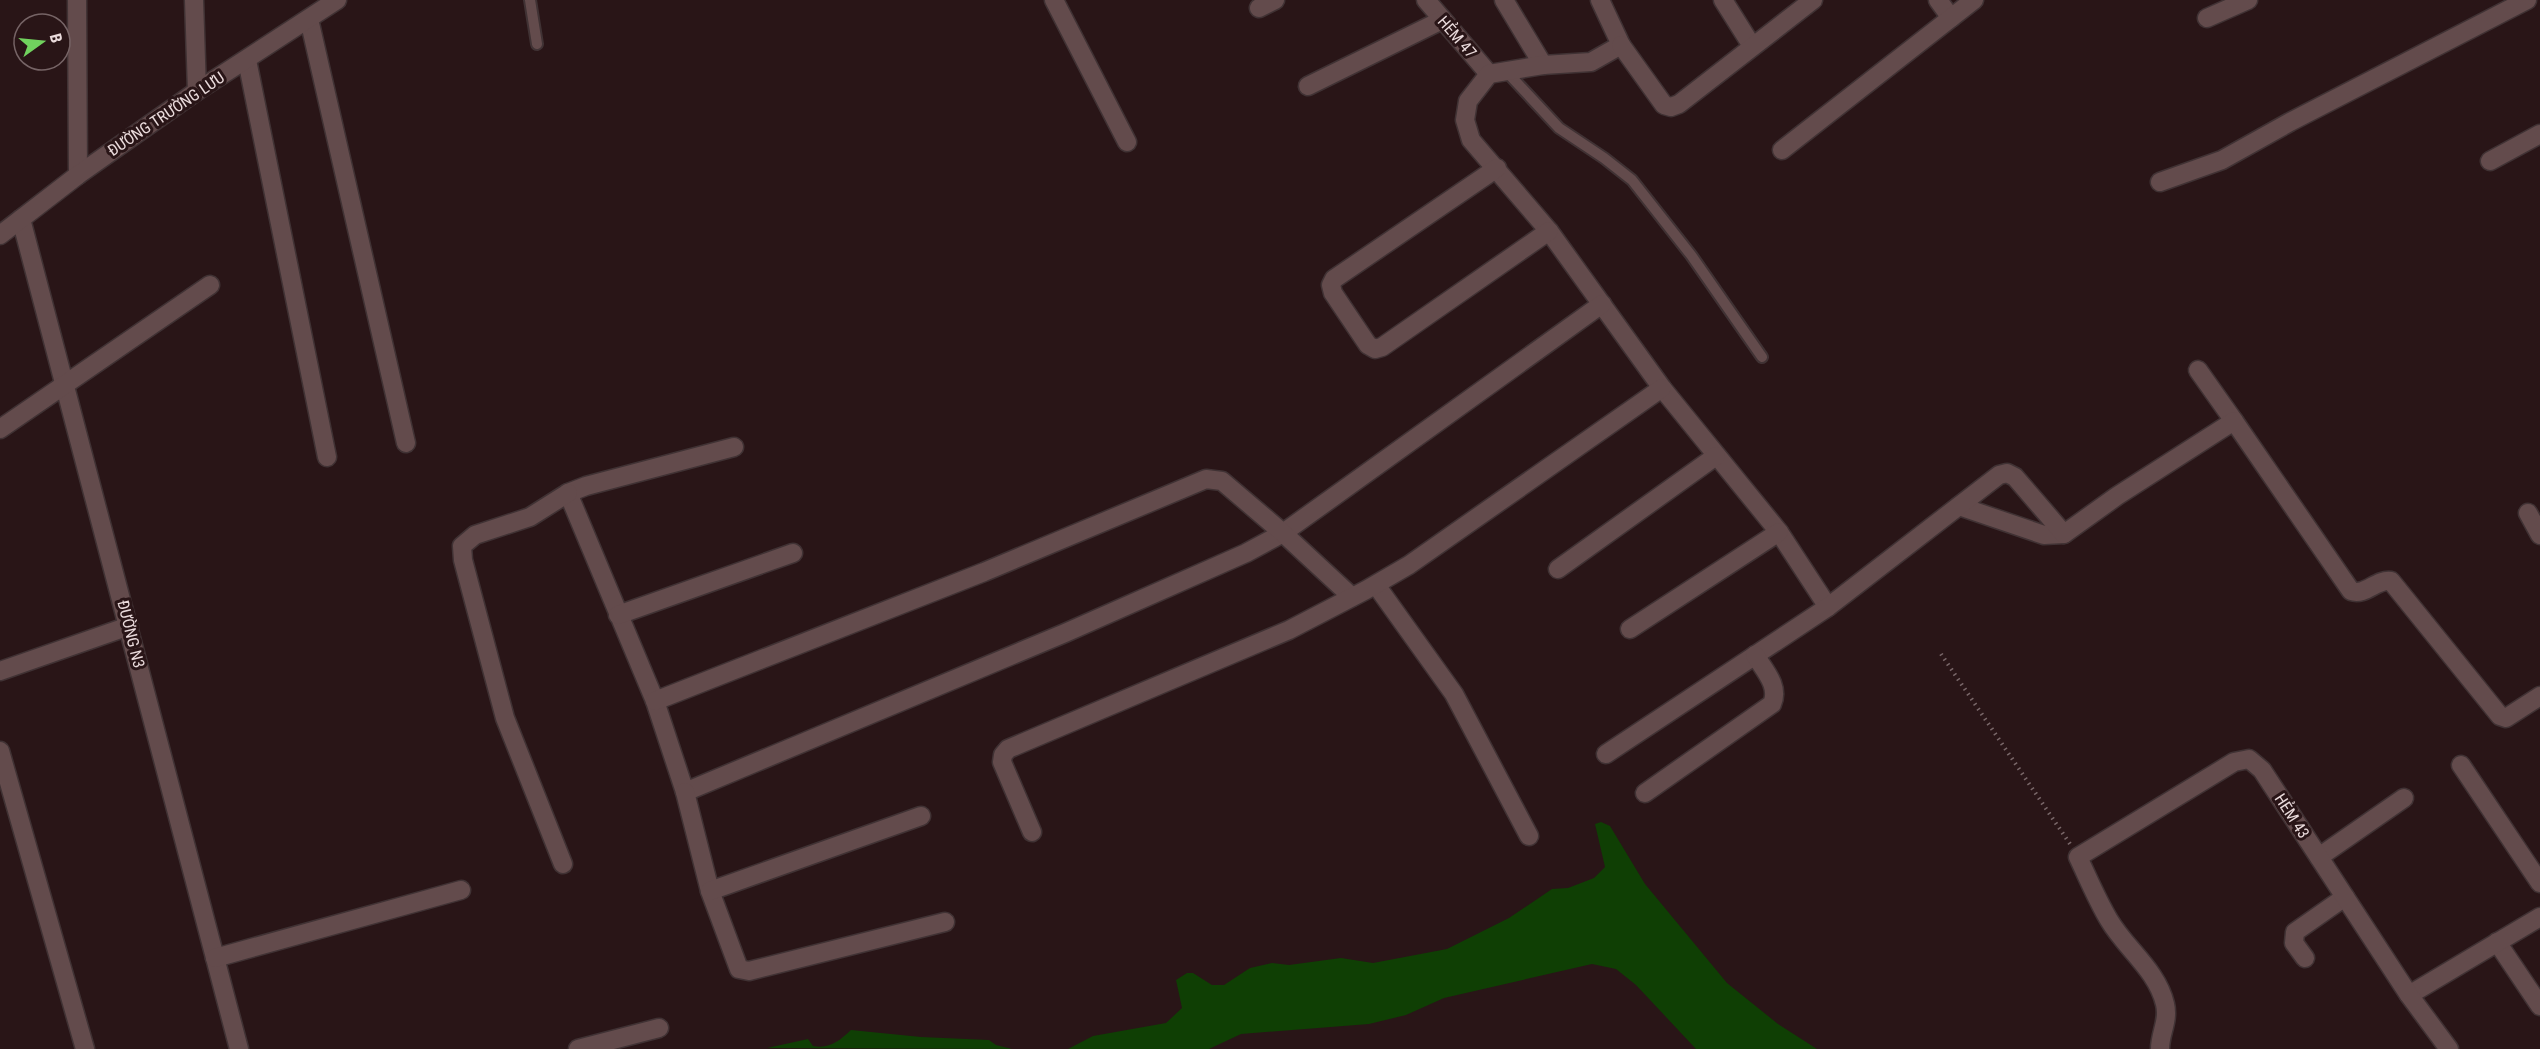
<svg xmlns="http://www.w3.org/2000/svg" width="2540" height="1049" font-family="'Roboto Condensed',sans-serif">
<style>
.water{fill:#0f3f04}
.lines{fill:none;stroke-linecap:round;stroke-linejoin:round}
.lane-casing{stroke:#403234;stroke-width:14}
.street-casing{stroke:#403234;stroke-width:21}
.secondary-casing{stroke:#403234;stroke-width:21}
.path{stroke:#796769;stroke-width:4;stroke-dasharray:1.5 4.5;stroke-linecap:butt}
.lane{stroke:#634b4c;stroke-width:10}
.street{stroke:#634b4c;stroke-width:18}
.secondary{stroke:#634b4c;stroke-width:18}
.labels{text-anchor:middle;dominant-baseline:central;stroke-width:6;stroke-linejoin:round;paint-order:stroke}
.street-label{font-size:16px;fill:#eadbdc;stroke:#291517}
</style>
<rect width="100%" height="100%" fill="#291517"/>
<!-- water -->
<g class="water">
<path d="M1601 822 1610 826 1645 884 1727 983 1778 1024 1817 1049H1696L1636 985 1616 969 1592 964 1444 998 1406 1015 1369 1024 1241 1034 1209 1049H1068L1093 1036 1166 1023 1182 1008 1176 980 1187 973H1193L1212 985H1224L1250 968 1272 963 1289 965 1341 958 1373 963 1447 949 1509 918 1552 889 1568 888 1594 878 1605 867 1595 824Z"/>
<path d="M851 1030 921 1037 989 1040 996 1045 1012 1049 767 1048 808 1039 813 1046C830 1049 839 1041 851 1030Z"/>
</g>
<g class="lines">
<!-- lane casing -->
<g class="lane-casing">
<g id="lane">
<path d="M530 0 537 44"/>
<path d="M1506 71 1559 128 1604 158 1632 180 1691 255 1762 357"/>
</g>
</g>
<!-- street casing -->
<g class="street-casing">
<g id="street">
<path d="M77 0 78 175"/>
<path d="M194 0 197 91"/>
<path d="M1054 0 1127 142"/>
<path d="M1426 0 1489 74"/>
<path d="M1504 0 1543 65"/>
<path d="M1600 0 1621 45 1591 62 1543 65 1489 74 1468 101 1465 120 1471 140 1549 231 1662 388 1779 532 1828 607"/>
<path d="M1723 0 1752 46"/>
<path d="M1938 0 1951 18"/>
<path d="M1259 8 1275 0"/>
<path d="M2207 18 2248 0"/>
<path d="M309 19 406 443"/>
<path d="M1621 45 1664 105 1671 107 1679 104 1813 0"/>
<path d="M247 60 327 457"/>
<path d="M1308 86 1442 20"/>
<path d="M1782 150 1974 0"/>
<path d="M2490 161 2540 134"/>
<path d="M1497 168 1334 279 1331 285 1333 293 1368 345 1375 349 1382 347 1549 231"/>
<path d="M2160 182 2222 160 2290 122 2527 0"/>
<path d="M21 219 239 1049"/>
<path d="M2198 370 2234 421"/>
<path d="M0 429 210 285"/>
<path d="M734 447 586 486 568 493 655 701 685 792 1065 633 1246 553 1283 533 1350 485 1602 304"/>
<path d="M1959 506 2044 535 2064 534"/>
<path d="M2528 513 2540 535"/>
<path d="M1558 569 1716 456"/>
<path d="M1376 585 1454 694 1529 836"/>
<path d="M618 615 793 553"/>
<path d="M1630 629 1779 532"/>
<path d="M0 671 129 626"/>
<path d="M655 701 984 572 1206 479 1222 481 1283 533 1352 597"/>
<path d="M0 751 85 1049"/>
<path d="M1606 754 1828 607 1999 475 2007 473 2015 477 2064 534 2117 496 2234 421 2351 591C2366 596 2376 579 2391 581L2500 716 2506 718 2540 696"/>
<path d="M2461 765 2540 883"/>
<path d="M685 792 710 891 739 969 749 971 945 922"/>
<path d="M1645 793 1772 704C1780 686 1764 670 1755 655"/>
<path d="M1032 832 1002 762 1003 755 1008 749 1289 630 1366 590 1409 565 1662 388"/>
<path d="M2319 857 2404 798"/>
<path d="M563 864 505 718 463 560 462 546 475 535 530 517 568 493"/>
<path d="M710 891 921 816"/>
<path d="M2497 942 2540 1006"/>
<path d="M215 958 461 890"/>
<path d="M2305 958 2294 943 2295 932 2345 897"/>
<path d="M2409 995 2540 917"/>
<path d="M578 1049 659 1028"/>
<path d="M2160 1049C2160 1033 2169 1021 2165 1004 2157 970 2126 949 2109 920 2097 900 2088 878 2078 857L2234 762 2249 759 2262 770 2409 995 2449 1049"/>
</g>
</g>
<!-- secondary casing -->
<g class="secondary-casing">
<path id="secondary" d="M0 235 78 175 197 91 337 0"/>
</g>
<!-- path -->
<path class="path" d="M1941 654 2070 844"/>
<!-- lane -->
<use href="#lane" class="lane"/>
<!-- street -->
<use href="#street" class="street"/>
<!-- secondary -->
<use href="#secondary" class="secondary"/>
</g>
<g class="labels">
<!-- street labels -->
<g class="street-label">
<text transform="translate(1457 37) rotate(49)">HẺM 47</text>
<text transform="translate(166 114) rotate(-34)">ĐƯỜNG TRƯỜNG LƯU</text>
<text transform="translate(131 634) rotate(76)">ĐƯỜNG N3</text>
<text transform="translate(2292 816) rotate(57)">HẺM 43</text>
</g>
</g>
<!-- north arrow -->
<g transform="translate(42 42) rotate(75)"><circle r="28" fill="#291517" stroke="#766466" stroke-width="1.5"/>
<path d="M0-4.5L10 22L0 15L-10 22Z" fill="#71d25e"/>
<text y="-9" font-size="16" font-weight="bold" text-anchor="middle" fill="#eadbdc">B</text>
</g>
</svg>
